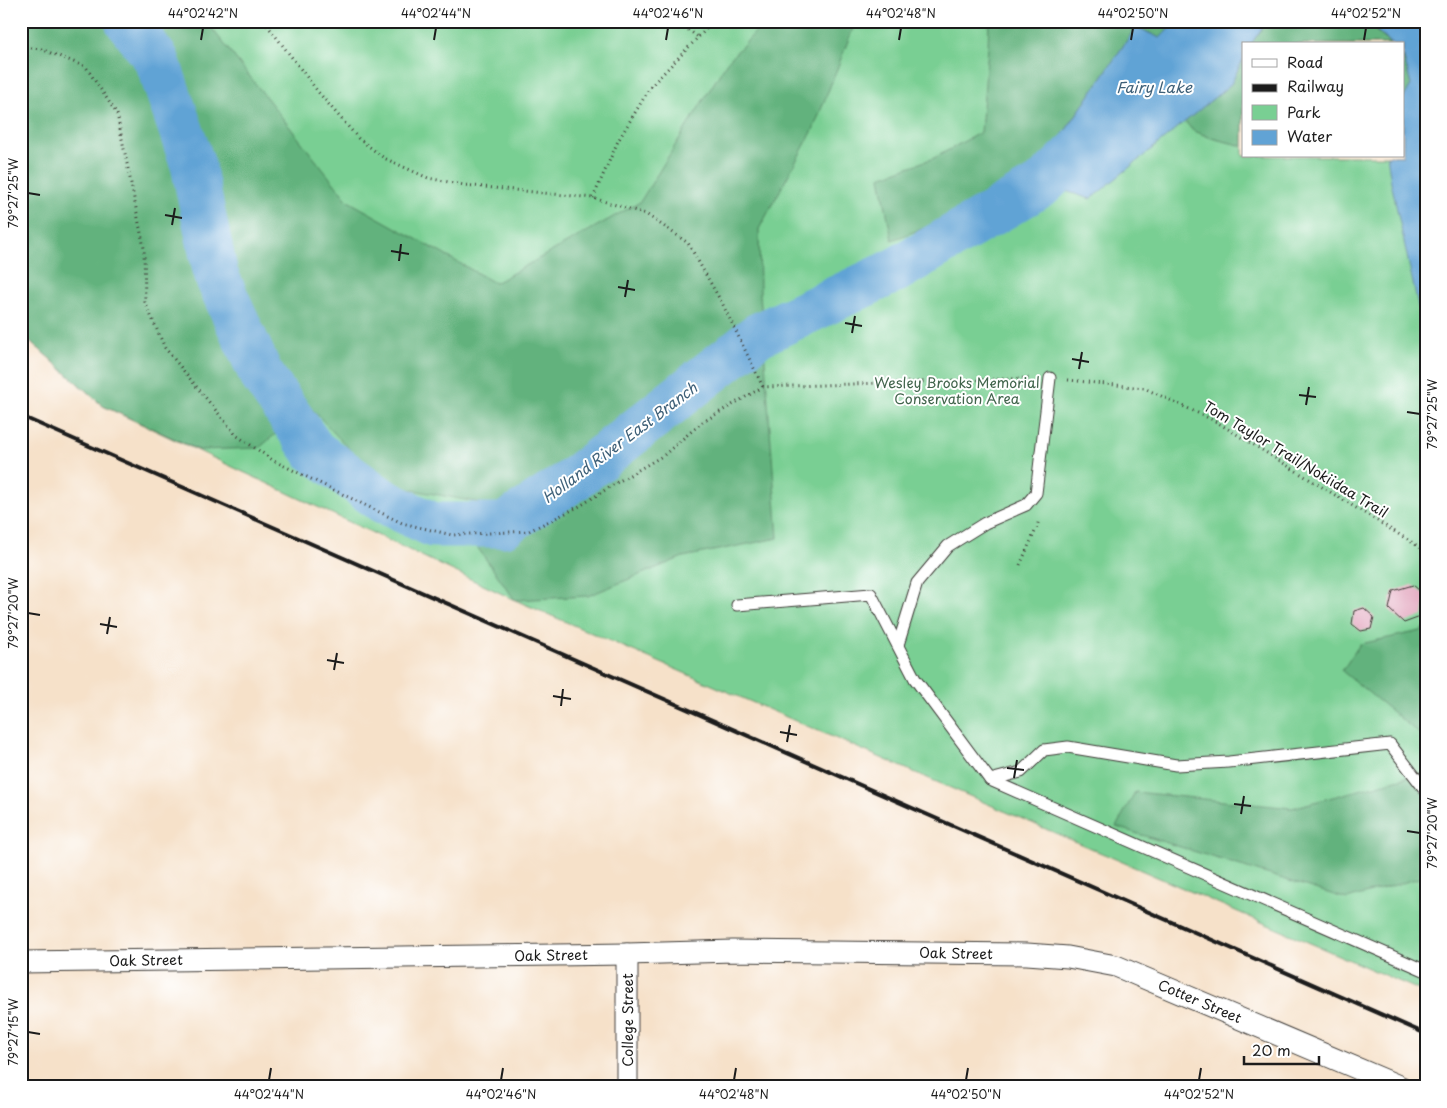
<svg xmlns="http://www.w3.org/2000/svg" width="1447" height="1108" font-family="'Playpen Sans',sans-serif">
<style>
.green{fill:#79cf93;stroke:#4a7658;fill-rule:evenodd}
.forest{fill:#62b27d;stroke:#3f674c}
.water{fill:#61a3d5;stroke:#3e6078}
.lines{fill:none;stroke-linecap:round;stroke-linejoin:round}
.river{stroke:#61a3d5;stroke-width:45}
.building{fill:#e3a8c0}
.service-casing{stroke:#3d3a36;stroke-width:13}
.minor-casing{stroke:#3d3a36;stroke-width:23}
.path{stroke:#3d3a36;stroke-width:3;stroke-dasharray:1 4;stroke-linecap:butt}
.service{stroke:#fff;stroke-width:11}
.minor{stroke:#fff;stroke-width:21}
.rail{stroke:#1c1c1c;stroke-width:4}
.ticks{fill:none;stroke:#1c1c1c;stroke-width:2}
.labels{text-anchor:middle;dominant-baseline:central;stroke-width:4;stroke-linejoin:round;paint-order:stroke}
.park-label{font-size:14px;fill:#41644c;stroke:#fff}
.street-label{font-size:14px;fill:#1c1c1c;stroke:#fff}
.water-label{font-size:15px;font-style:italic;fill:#3e6078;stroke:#fff}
.neatline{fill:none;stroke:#1c1c1c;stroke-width:2}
.ticks-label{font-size:12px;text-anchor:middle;fill:#1c1c1c}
</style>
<rect width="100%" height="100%" fill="#fff"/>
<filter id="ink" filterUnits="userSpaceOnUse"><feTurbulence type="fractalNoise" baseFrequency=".02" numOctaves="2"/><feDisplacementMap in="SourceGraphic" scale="10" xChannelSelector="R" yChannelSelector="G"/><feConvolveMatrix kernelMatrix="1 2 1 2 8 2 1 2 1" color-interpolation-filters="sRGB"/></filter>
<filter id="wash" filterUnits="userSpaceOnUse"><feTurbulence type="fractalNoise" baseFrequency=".0096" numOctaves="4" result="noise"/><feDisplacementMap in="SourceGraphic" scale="20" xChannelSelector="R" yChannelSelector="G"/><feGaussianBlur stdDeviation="1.12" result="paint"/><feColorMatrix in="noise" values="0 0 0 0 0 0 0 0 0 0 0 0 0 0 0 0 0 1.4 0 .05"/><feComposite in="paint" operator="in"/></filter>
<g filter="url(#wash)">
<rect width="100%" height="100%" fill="#f6e1c9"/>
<!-- green -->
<path class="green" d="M21 21H1426V993L515 600 103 406 21 333ZM1243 44H1403V156H1243Z"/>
<!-- forest -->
<g class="forest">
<path d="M21 21H206L348 201 495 283 640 202 727 62 766 21H847L853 28 813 130 759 229 760 293 778 538 683 557 588 596 515 600 475 544 481 503 382 484 309 406 259 448 199 450 103 406 21 333Z"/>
<path d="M989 21H1176L1161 39 1137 27 1059 140 1043 184 892 240 880 177 934 158 981 132 988 47Z"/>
<path d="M1268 21H1364L1391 44H1251Z"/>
<path d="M1403 54 1411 85 1403 99Z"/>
<path d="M1243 59V146L1211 138 1192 130 1185 121 1231 84Z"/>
<path d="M1426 625V739L1342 671 1360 644 1421 631Z"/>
<path d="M1426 772V876L1347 899 1116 827 1135 792 1292 808Z"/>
</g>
<!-- water -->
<g class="water">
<path d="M1176 21H1267L1251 44H1243V59L1231 84 1091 199 1043 184 1059 140 1136 27 1160 38Z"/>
<path d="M1365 21H1426V343L1391 182 1387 156H1403V99L1411 85 1403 54V44H1392Z"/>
</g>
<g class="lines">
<!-- river -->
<path class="river" d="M127 21 157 60 193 165 216 275 261 374 314 451 383 501 433 525H504L573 480 758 335 894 271 1043 184 1087 142"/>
</g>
<g id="blocks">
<!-- building -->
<g class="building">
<path d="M1413 585 1426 596 1423 616 1404 623 1389 609 1393 591Z"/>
<path d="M1364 608 1374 617 1371 629 1361 631 1352 624 1354 611Z"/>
</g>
</g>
</g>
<g filter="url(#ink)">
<use href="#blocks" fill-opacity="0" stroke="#3d3a36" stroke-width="1"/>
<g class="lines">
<!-- service casing -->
<g class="service-casing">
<g id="service">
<path d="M737 605 871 594 915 679 990 780 1021 772 1044 750 1068 747 1176 765 1229 762 1390 744 1426 791"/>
<path d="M898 645 917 583 948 546 985 523 1026 505 1036 493 1050 378"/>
<path d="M990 780 1426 971"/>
</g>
</g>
<!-- minor casing -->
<g class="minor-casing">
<g id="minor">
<path d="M627 954V1087"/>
<path d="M21 962 627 954 733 951 1027 954 1068 957 1116 966 1401 1087"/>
</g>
</g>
<!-- path -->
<g class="path">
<path d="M264 21 319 93 344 122 358 138 384 158 428 178 464 185 593 198 646 214 688 243 723 305 763 387"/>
<path d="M676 21 698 37"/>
<path d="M610 25 635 21"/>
<path d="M21 47 41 49 86 67 117 114 144 248 145 302 165 348 236 435 274 461 402 523 452 535 529 531 580 506 616 483 664 455 701 423 763 387 1032 378"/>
<path d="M593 198 618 141 651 86 714 21"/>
<path d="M1068 380 1144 388 1215 421 1426 551"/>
<path d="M1020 565 1037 527 1039 519"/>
</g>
<!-- service -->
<use href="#service" class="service"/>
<!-- minor -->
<use href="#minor" class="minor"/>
<!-- rail -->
<path class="rail" d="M21 416 1426 1034"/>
</g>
</g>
<!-- ticks -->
<path class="ticks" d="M201 40 203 28M434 40 436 28M666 40 668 28M899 40 901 28M1131 40 1133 28M1364 40 1366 28M28 193 40 195M165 215 182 218M172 225 175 208M391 251 409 254M399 261 401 244M618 287 635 290M625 297 628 280M845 323 862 326M852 333 855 316M1072 359 1089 362M1079 369 1082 352M1299 395 1316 397M1306 405 1309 387M1407 412 1420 414M28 613 40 615M100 624 117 627M107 634 110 617M327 660 344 663M334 670 337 653M553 696 571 699M561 706 563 689M780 732 797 735M787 742 790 725M1007 768 1024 770M1014 778 1017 760M1234 804 1251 806M1241 814 1244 796M1407 831 1420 833M28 1032 40 1034M269 1080 271 1068M501 1080 503 1068M734 1080 736 1068M966 1080 968 1068M1199 1080 1201 1068"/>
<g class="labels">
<!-- park labels -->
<g class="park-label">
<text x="957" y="382">Wesley Brooks Memorial<tspan x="957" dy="16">Conservation Area</tspan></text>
</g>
<!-- street labels -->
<g class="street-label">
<text transform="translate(1296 459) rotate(31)">Tom Taylor Trail/Nokiidaa Trail</text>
<text transform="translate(956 953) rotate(1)">Oak Street</text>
<text transform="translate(551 955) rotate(-1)">Oak Street</text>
<text transform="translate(146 960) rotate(-1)">Oak Street</text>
<text transform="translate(1200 1001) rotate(23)">Cotter Street</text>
<text transform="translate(627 1020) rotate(-90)">College Street</text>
</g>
<!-- water labels -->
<g class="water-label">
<text x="1154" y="86">Fairy Lake</text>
<text transform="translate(619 442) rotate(-37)">Holland River East Branch</text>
</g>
</g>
<!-- margin -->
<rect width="1447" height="1108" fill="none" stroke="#fff" stroke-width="55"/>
<!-- legend -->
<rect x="1242" y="42" width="162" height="115" fill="#ffffff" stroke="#a4a4a4"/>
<rect x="1252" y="59" width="25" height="8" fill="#ffffff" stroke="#a4a4a4"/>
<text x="1287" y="68" font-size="15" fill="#1c1c1c">Road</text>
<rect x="1252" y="84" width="25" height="8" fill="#1c1c1c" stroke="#a4a4a4"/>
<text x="1287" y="92" font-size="15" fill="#1c1c1c">Railway</text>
<rect x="1252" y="105" width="25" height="15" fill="#79cf93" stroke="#a4a4a4"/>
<text x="1287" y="118" font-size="15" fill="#1c1c1c">Park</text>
<rect x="1252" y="130" width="25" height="15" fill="#61a3d5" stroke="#a4a4a4"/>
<text x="1287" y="142" font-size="15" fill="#1c1c1c">Water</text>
<!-- scale -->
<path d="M1244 1056v8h75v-8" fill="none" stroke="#1c1c1c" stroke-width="2.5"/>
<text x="1252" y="1056" font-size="15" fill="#1c1c1c" stroke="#ffffff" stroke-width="4" paint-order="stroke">20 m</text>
<rect x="28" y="28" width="1392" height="1052" class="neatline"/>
<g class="ticks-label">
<text x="203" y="18">44°02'42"N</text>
<text x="436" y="18">44°02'44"N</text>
<text x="668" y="18">44°02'46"N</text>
<text x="901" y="18">44°02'48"N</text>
<text x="1133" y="18">44°02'50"N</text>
<text x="1366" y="18">44°02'52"N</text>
<text transform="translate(14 193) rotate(-90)" y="4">79°27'25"W</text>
<text transform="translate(1433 414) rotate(-90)" y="4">79°27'25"W</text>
<text transform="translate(14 613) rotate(-90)" y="4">79°27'20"W</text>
<text transform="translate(1433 833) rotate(-90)" y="4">79°27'20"W</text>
<text transform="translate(14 1032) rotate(-90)" y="4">79°27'15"W</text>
<text x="269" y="1099">44°02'44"N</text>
<text x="501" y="1099">44°02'46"N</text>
<text x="734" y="1099">44°02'48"N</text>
<text x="966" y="1099">44°02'50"N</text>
<text x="1199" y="1099">44°02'52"N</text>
</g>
</svg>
